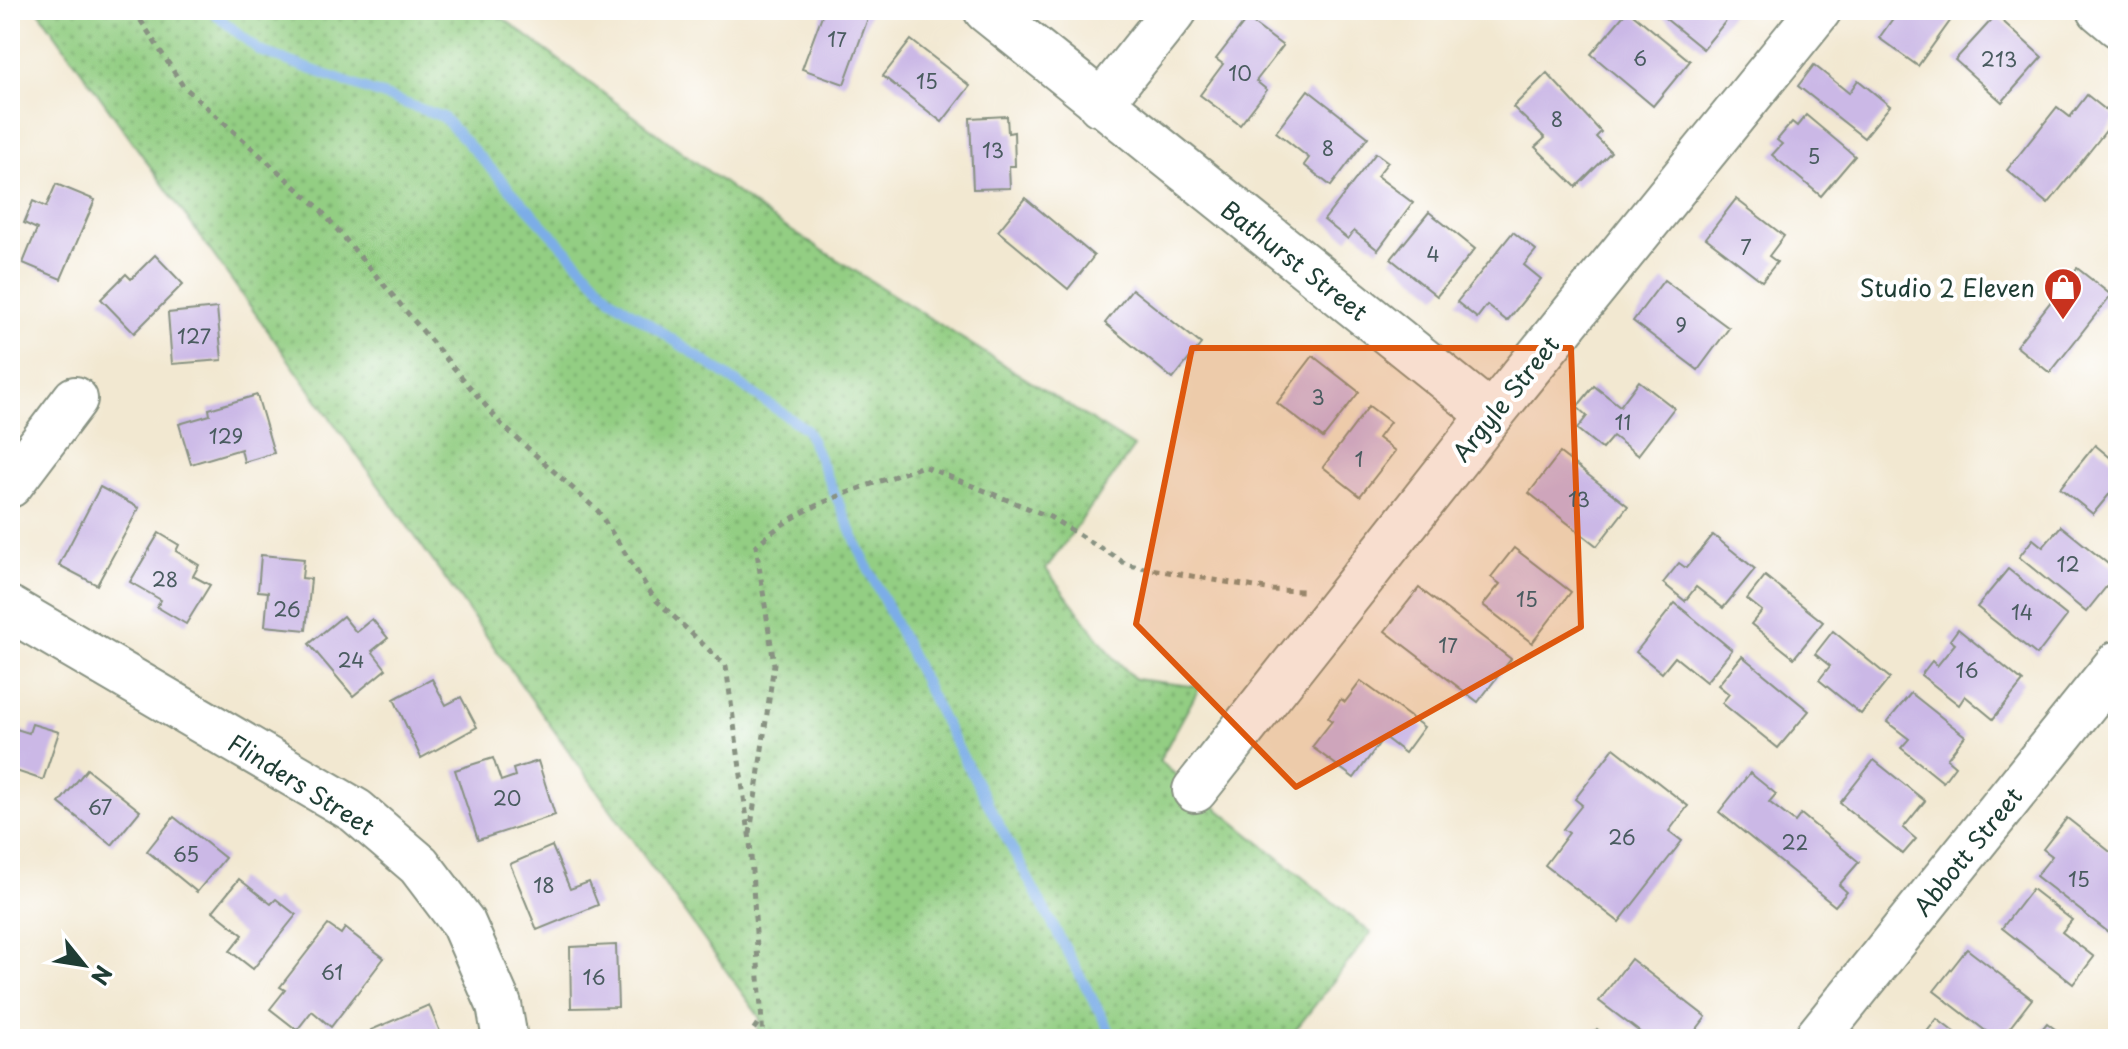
<svg xmlns="http://www.w3.org/2000/svg" width="2128" height="1049" font-family="'Playpen Sans',sans-serif">
<style>
.grass{fill:url(#grass-dots);stroke:#59865c;stroke-width:2}
.lines{fill:none;stroke-linecap:round;stroke-linejoin:round}
.stream{stroke:#7bade7;stroke-width:10}
.building{fill:#cbb8e6}
.minor-casing{stroke:#889282;stroke-width:48}
.highway-casing{stroke:#889282;stroke-width:48}
.path{stroke:#889282;stroke-width:5;stroke-dasharray:6 6;stroke-linecap:butt}
.minor{stroke:#fff;stroke-width:44}
.highway{stroke:#fff;stroke-width:44}
.marked{fill:#de580e;fill-opacity:0.2;stroke:#de580e;stroke-width:6;stroke-linejoin:round}
.labels{text-anchor:middle;dominant-baseline:central;stroke-width:8;stroke-linejoin:round;paint-order:stroke}
.number-label{font-size:20px;fill:#4a5c60}
.street-label{font-size:24px;fill:#1f3d34;stroke:#fff}
.poi-label{font-size:24px;fill:#1f3d34;stroke:#fff;text-anchor:end}
</style>
<defs>
<pattern id="grass-dots" width="8" height="8" patternUnits="userSpaceOnUse" patternTransform="scale(2)"><rect width="8" height="8" fill="#93ce83"/><path d="M2 2h.1M6 6h.1" fill="none" stroke="#77a86c" stroke-width="1.8" stroke-linecap="round"/></pattern>
</defs>
<rect width="100%" height="100%" fill="#fff"/>
<filter id="ink" filterUnits="userSpaceOnUse"><feTurbulence type="fractalNoise" baseFrequency=".0125" numOctaves="2"/><feDisplacementMap in="SourceGraphic" scale="16" xChannelSelector="R" yChannelSelector="G"/><feConvolveMatrix kernelMatrix="1 2 1 2 8 2 1 2 1" color-interpolation-filters="sRGB"/></filter>
<filter id="wash" filterUnits="userSpaceOnUse"><feTurbulence type="fractalNoise" baseFrequency=".006" numOctaves="4" result="noise"/><feDisplacementMap in="SourceGraphic" scale="32" xChannelSelector="R" yChannelSelector="G"/><feGaussianBlur stdDeviation="1.8" result="paint"/><feColorMatrix in="noise" values="0 0 0 0 0 0 0 0 0 0 0 0 0 0 0 0 0 1.4 0 .05"/><feComposite in="paint" operator="in"/></filter>
<g filter="url(#wash)">
<rect width="100%" height="100%" fill="#f2e8d1"/>
<!-- grass -->
<path class="grass" d="M38 10H492L768 216 1134 447 1046 569 1114 658 1135 679 1200 687 1159 761 1371 933 1294 1032 1299 1039H756L760 1018Z"/>
<g class="lines">
<!-- stream -->
<path class="stream" d="M210 10 260 51 443 117 612 299 806 429 865 562 941 716 1114 1039"/>
</g>
<g id="blocks">
<!-- building -->
<g class="building">
<path d="M824 10H871L844 84 802 69Z"/>
<path d="M1628 10 1690 61 1653 106 1591 54Z"/>
<path d="M1655 10H1735L1703 49Z"/>
<path d="M1899 10H1958L1918 66 1879 38Z"/>
<path d="M1996 15 2042 57 2002 102 1955 60Z"/>
<path d="M1247 19 1283 46 1256 81 1267 90 1240 125 1200 95 1223 64 1216 59Z"/>
<path d="M911 40 970 86 942 122 883 76Z"/>
<path d="M1814 65 1849 93 1858 80 1890 106 1864 138 1798 86Z"/>
<path d="M1547 73 1601 132 1596 137 1611 152 1576 187 1535 147 1545 138 1513 107Z"/>
<path d="M1308 90 1368 137 1331 186 1304 165 1309 158 1276 132Z"/>
<path d="M2087 95 2116 118 2048 204 2007 170 2057 107 2070 117Z"/>
<path d="M1806 115 1855 156 1821 196 1772 155 1782 144 1777 140 1792 122 1797 126Z"/>
<path d="M1007 116 1008 133 1014 132 1015 166H1009L1010 188 973 189 970 118Z"/>
<path d="M1376 153 1388 162 1377 176 1413 203 1378 250 1354 231 1348 239 1324 220Z"/>
<path d="M56 184 95 200 61 279 23 263 37 229 24 223 33 201 46 207Z"/>
<path d="M1025 198 1094 256 1068 289 998 231Z"/>
<path d="M1736 199 1784 236 1769 256 1777 262 1762 281 1706 238Z"/>
<path d="M1429 212 1475 249 1437 296 1391 259Z"/>
<path d="M1513 232 1536 250 1524 265 1541 279 1507 321 1487 305 1477 318 1457 302Z"/>
<path d="M155 255 183 284 134 333 101 299 126 274 131 279Z"/>
<path d="M2077 268 2111 295 2050 373 2016 346Z"/>
<path d="M1664 280 1729 328 1698 370 1633 321Z"/>
<path d="M1132 289 1201 344 1173 379 1105 323Z"/>
<path d="M217 308 222 360 172 364 168 313Z"/>
<path d="M1313 356 1359 392 1323 438 1277 403Z"/>
<path d="M1639 381 1674 408 1638 455 1613 436 1602 449 1577 429 1587 416 1577 407 1594 386 1620 406Z"/>
<path d="M257 395 274 453 244 462 241 449 191 464 179 424 210 415 209 409Z"/>
<path d="M1369 406 1390 422 1378 438 1395 451 1360 496 1323 467Z"/>
<path d="M2095 445 2118 464V496L2112 491 2093 514 2060 488Z"/>
<path d="M1560 453 1628 506 1597 546 1529 493Z"/>
<path d="M100 487 139 508 97 585 59 565Z"/>
<path d="M2061 526 2118 572 2086 612 2019 557 2033 539 2043 547Z"/>
<path d="M159 533 179 545 176 551 199 565 193 576 210 585 186 624 157 607 161 600 130 582Z"/>
<path d="M1713 535 1755 569 1723 608 1696 587 1685 601 1663 583 1679 563 1686 568Z"/>
<path d="M1514 548 1571 592 1532 643 1483 605 1500 584 1491 577Z"/>
<path d="M261 555 304 559 302 578 311 579 306 630 265 626 268 592 258 591Z"/>
<path d="M2008 569 2067 616 2037 655 1977 607Z"/>
<path d="M1765 576 1823 622 1794 658 1751 624 1762 611 1747 599Z"/>
<path d="M1419 588 1511 659 1478 702 1385 631Z"/>
<path d="M1675 603 1732 650 1706 682 1675 657 1662 673 1636 652Z"/>
<path d="M343 616 356 632 372 619 388 638 372 651 386 669 353 696 309 644Z"/>
<path d="M1958 629 2023 682 1993 719 1965 696 1959 705 1921 675 1932 661 1937 666 1955 644 1950 640Z"/>
<path d="M1833 631 1890 678 1861 714 1819 680 1830 666 1815 654Z"/>
<path d="M1742 656 1809 711 1778 748 1722 703 1729 694 1718 685Z"/>
<path d="M432 679 446 705 461 697 477 727 421 758 394 699Z"/>
<path d="M1361 681 1424 727 1405 753 1384 737 1354 778 1312 747 1332 721 1328 718 1341 699 1345 702Z"/>
<path d="M1911 693 1965 736 1947 759 1955 766 1943 782 1901 748 1909 739 1887 722Z"/>
<path d="M32 724 59 732 43 780 10 769V727L29 733Z"/>
<path d="M1614 748 1688 806 1669 831 1682 841 1619 922 1545 865 1569 833 1563 829 1582 805 1575 799Z"/>
<path d="M493 758 501 781 515 776 513 769 538 761 555 815 478 840 455 770Z"/>
<path d="M1874 760 1925 801 1903 828 1916 839 1903 854 1840 803Z"/>
<path d="M87 769 140 811 112 845 59 803Z"/>
<path d="M1750 773 1776 794 1769 802 1795 822 1801 814 1859 862 1839 885 1847 892 1835 906 1719 812Z"/>
<path d="M174 817 225 858 197 892 147 851Z"/>
<path d="M2067 818 2118 858 2115 886 2118 927 2112 935 2036 876 2052 856 2043 849Z"/>
<path d="M552 846 570 889 589 882 598 905 537 930 510 864Z"/>
<path d="M239 879 271 904 276 899 296 915 253 969 230 951 243 935 213 911Z"/>
<path d="M2032 889 2072 920 2062 932 2094 957 2073 984 2002 928Z"/>
<path d="M328 925 341 934 345 928 384 958 331 1027 312 1011 297 1030 270 1009 285 990 280 987Z"/>
<path d="M616 945 618 1007 571 1008 570 947Z"/>
<path d="M1967 949 2032 999 2001 1039H1996L1934 991Z"/>
<path d="M1631 959 1706 1017 1689 1039H1649L1599 1001Z"/>
<path d="M429 1005 443 1039H375L371 1030Z"/>
<path d="M1937 1019 1963 1039H1921Z"/>
<path d="M2047 1023 2068 1039H2034Z"/>
<path d="M1597 1029 1610 1039H1589Z"/>
<path d="M624 1034V1039H593L592 1037Z"/>
</g>
</g>
</g>
<g filter="url(#ink)">
<use href="#blocks" fill-opacity="0" stroke="#889282" stroke-width="2"/>
<g class="lines">
<!-- minor casing -->
<g class="minor-casing">
<g id="minor">
<path d="M986 10 1491 415"/>
<path d="M1100 104 1175 10"/>
<path d="M10 485 75 399"/>
<path d="M10 609 356 811 419 865 463 923 499 1005 505 1039"/>
<path d="M1195 790 1491 415 1819 10"/>
<path d="M1816 1039 2118 663"/>
</g>
</g>
<!-- highway casing -->
<g class="highway-casing">
<path id="highway" d="M2100 10 2118 25"/>
</g>
<!-- path -->
<g class="path">
<path d="M134 10 183 86 319 208 502 425 598 511 654 598 726 666 750 841 763 1039"/>
<path d="M750 834 774 664 756 546C801 502 865 488 923 466L1050 517 1128 565 1272 590 1305 591"/>
<path d="M747 1039 760 1020"/>
</g>
<!-- minor -->
<use href="#minor" class="minor"/>
<!-- highway -->
<use href="#highway" class="highway"/>
</g>
</g>
<!-- marked area -->
<path class="marked" d="M1192 348H1571L1581 627 1296 787 1136 624Z"/>
<!-- icons -->
<defs>
<g id="shop-pin" transform="scale(2)"><path d="M0 17L-7.5 6A9.5 9.5 0 1 1 7.5 6Z" fill="#c8321e" stroke="#fff"/><path d="M-5-2.5h2.3a2.7 3.5 0 0 1 5.4 0H5L5.5 6h-11ZM-1.5-2.5h3a1.5 2.3 0 0 0-3 0Z" fill="#fff"/></g>
</defs>
<g fill-rule="evenodd">
<use href="#shop-pin" x="2063" y="287"/>
</g>
<g class="labels">
<!-- number labels -->
<g class="number-label">
<text x="837" y="39">17</text>
<text x="1640" y="58">6</text>
<text x="1999" y="59">213</text>
<text x="1240" y="73">10</text>
<text x="927" y="81">15</text>
<text x="1557" y="119">8</text>
<text x="1328" y="148">8</text>
<text x="993" y="150">13</text>
<text x="1814" y="156">5</text>
<text x="1746" y="247">7</text>
<text x="1433" y="254">4</text>
<text x="1681" y="325">9</text>
<text x="194" y="336">127</text>
<text x="1318" y="397">3</text>
<text x="1623" y="422">11</text>
<text x="226" y="436">129</text>
<text x="1359" y="459">1</text>
<text x="1579" y="499">13</text>
<text x="2068" y="564">12</text>
<text x="165" y="579">28</text>
<text x="1527" y="599">15</text>
<text x="287" y="609">26</text>
<text x="2022" y="612">14</text>
<text x="1448" y="645">17</text>
<text x="351" y="660">24</text>
<text x="1967" y="670">16</text>
<text x="507" y="798">20</text>
<text x="100" y="807">67</text>
<text x="1622" y="837">26</text>
<text x="1795" y="842">22</text>
<text x="186" y="854">65</text>
<text x="2079" y="879">15</text>
<text x="544" y="885">18</text>
<text x="332" y="972">61</text>
<text x="594" y="977">16</text>
</g>
<!-- street labels -->
<g class="street-label">
<text transform="translate(1295 260) rotate(38)">Bathurst Street</text>
<text transform="translate(1505 398) rotate(-51)">Argyle Street</text>
<text transform="translate(302 784) rotate(32)">Flinders Street</text>
<text transform="translate(1967 851) rotate(-51)">Abbott Street</text>
</g>
<!-- poi labels -->
<g class="poi-label">
<text x="2035" y="287">Studio 2 Eleven</text>
</g>
</g>
<!-- margin -->
<rect width="2128" height="1049" fill="none" stroke="#fff" stroke-width="40"/>
<!-- north arrow -->
<g transform="translate(84 965) rotate(120)" stroke="#ffffff" stroke-width="6" paint-order="stroke">
<path d="M0-6L14 30L0 20L-14 30Z" fill="#1f3d34"/>
<text y="-12" font-size="22" font-weight="bold" text-anchor="middle" fill="#1f3d34">N</text>
</g>
</svg>
